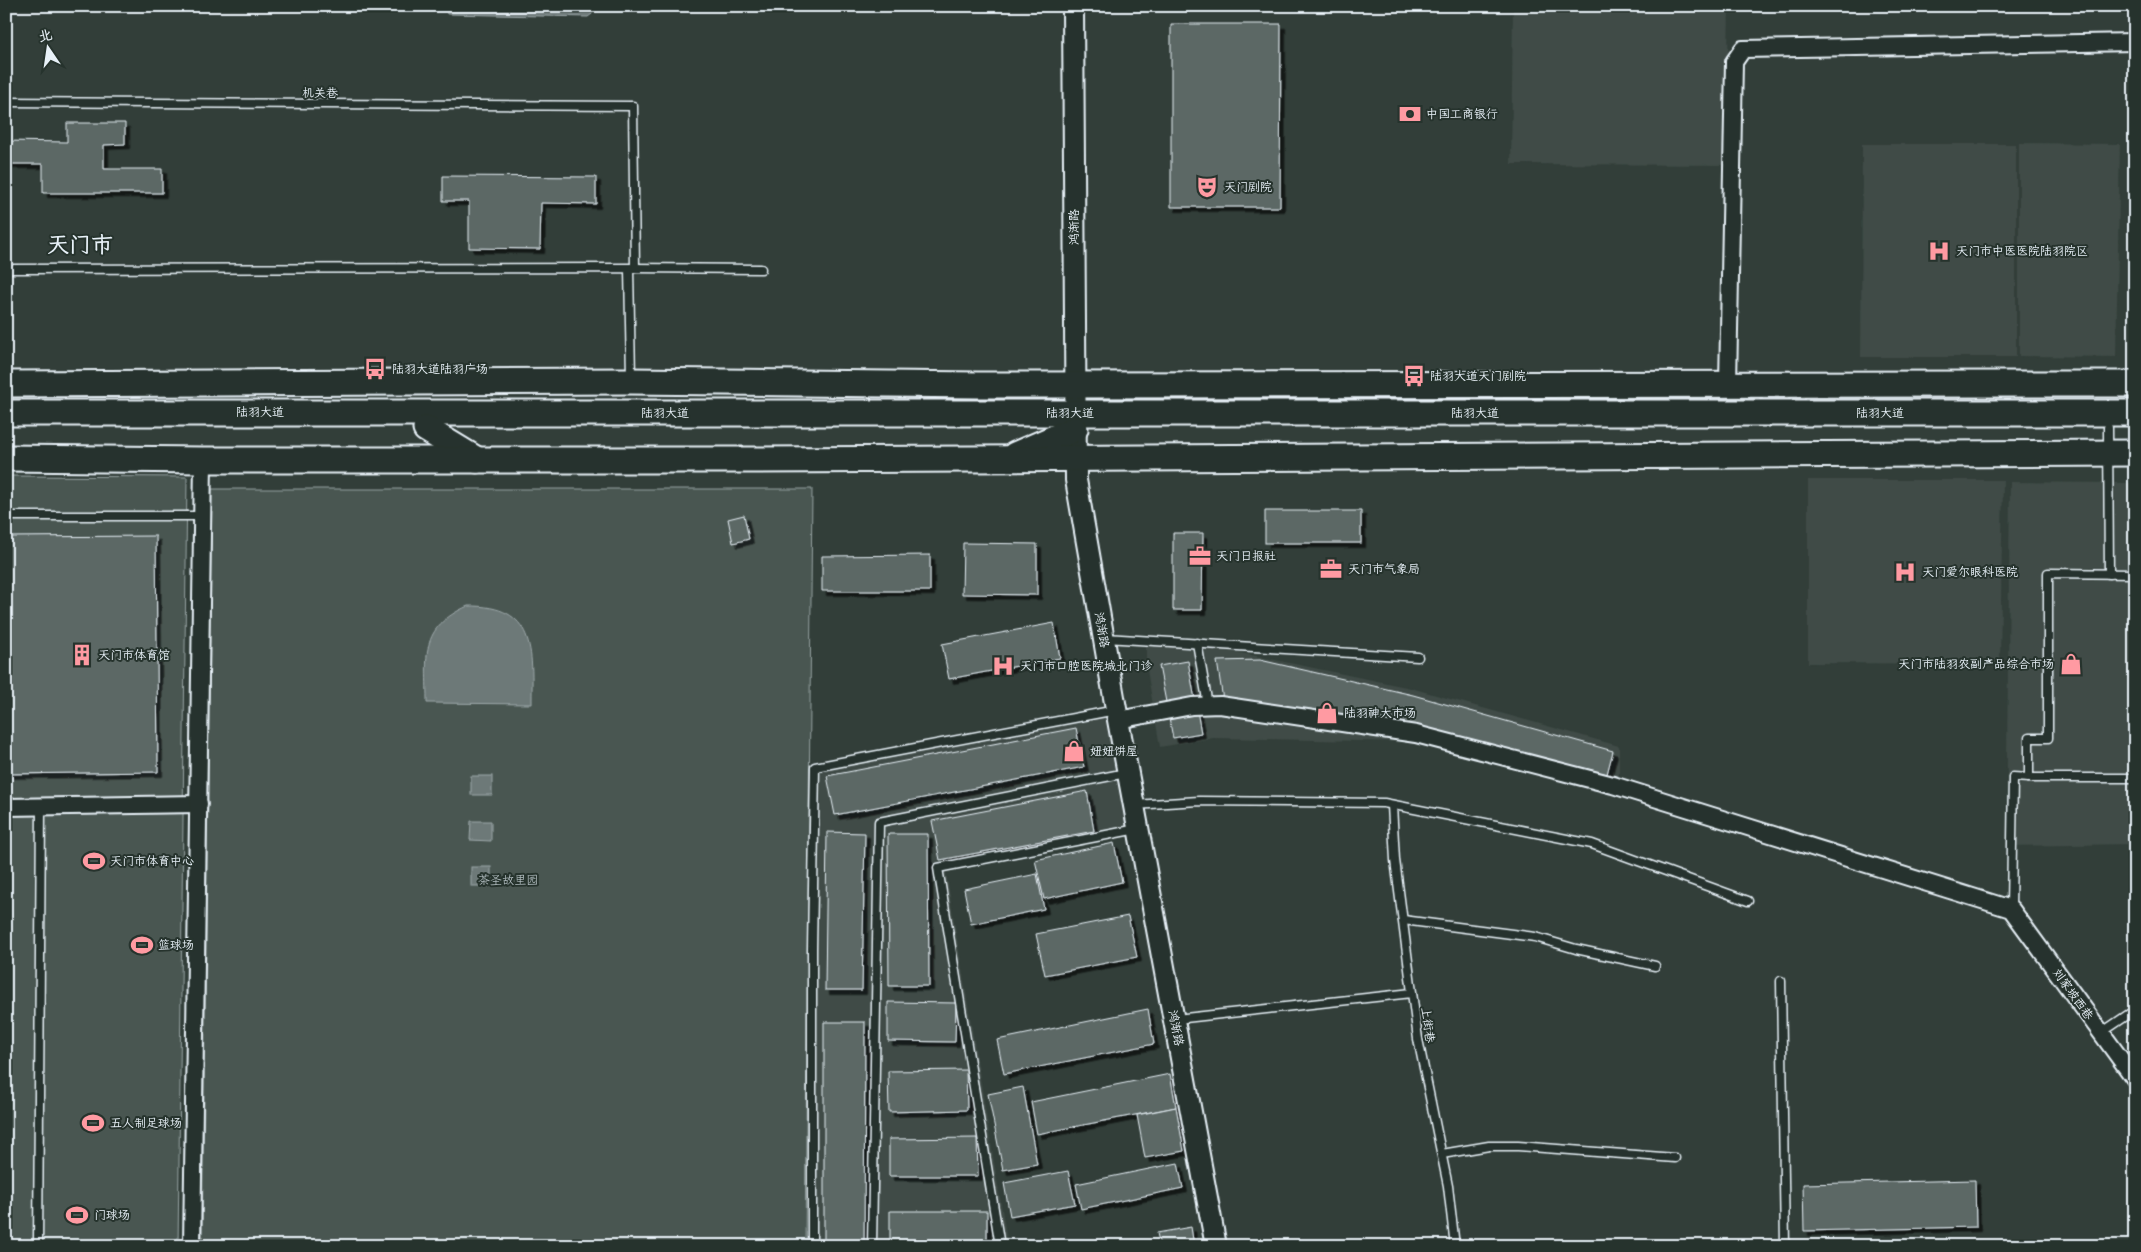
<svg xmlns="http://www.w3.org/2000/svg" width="2141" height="1252" font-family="'Shantell Sans','LXGW WenKai TC',sans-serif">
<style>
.built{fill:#3f4b46}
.green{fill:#495651;stroke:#98a4a4}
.water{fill:#6d7978;stroke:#9ea9ab}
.building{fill:#5c6865;stroke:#e8f1f8;filter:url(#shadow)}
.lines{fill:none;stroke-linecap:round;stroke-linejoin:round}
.service-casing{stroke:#e8f1f8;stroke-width:11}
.minor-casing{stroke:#e8f1f8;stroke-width:20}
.tertiary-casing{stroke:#e8f1f8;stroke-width:24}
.primary-casing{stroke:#e8f1f8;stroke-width:29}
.service{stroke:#26332d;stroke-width:8}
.minor{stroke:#26332d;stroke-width:16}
.tertiary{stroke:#26332d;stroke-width:20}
.primary{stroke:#26332d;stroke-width:25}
.labels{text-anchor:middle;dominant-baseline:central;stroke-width:4;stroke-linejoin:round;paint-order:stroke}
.street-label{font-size:12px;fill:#e8f1f8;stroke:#26332d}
.poi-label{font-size:12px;fill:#e8f1f8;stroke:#26332d;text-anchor:start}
.park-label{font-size:12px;fill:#b0bbbe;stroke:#26332d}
.town-label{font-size:22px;font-weight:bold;fill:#e8f1f8;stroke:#26332d}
</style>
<defs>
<filter id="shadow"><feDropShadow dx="4.5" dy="4.5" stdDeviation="0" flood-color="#0009"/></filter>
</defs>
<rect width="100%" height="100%" fill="#323e39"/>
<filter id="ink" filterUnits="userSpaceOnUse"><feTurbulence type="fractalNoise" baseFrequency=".02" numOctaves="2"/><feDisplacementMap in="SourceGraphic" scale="10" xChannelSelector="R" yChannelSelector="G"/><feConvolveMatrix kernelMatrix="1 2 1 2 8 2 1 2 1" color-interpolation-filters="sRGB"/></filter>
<g filter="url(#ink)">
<!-- built -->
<g class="built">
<path d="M1513 6H1729L1726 165 1511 164Z"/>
<path d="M2019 143 2120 144 2116 357 2019 356Z"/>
<path d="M1862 144H2016V357H1861Z"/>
<path d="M1808 480H2003L2000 664 1808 663Z"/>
<path d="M2010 482 2135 483V844L2006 846Z"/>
<path d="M1146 645 1217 648 1411 688 1619 746V794L1408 742 1213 738 1160 747 1146 664Z"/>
<path d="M1109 716 1132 835 946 872 1008 1246H815L818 771Z"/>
</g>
<!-- green -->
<g class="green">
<path d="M6 476 187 477 178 1246H6Z"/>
<path d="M212 489H812L805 1246H202Z"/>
</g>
<!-- water -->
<g class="water">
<path d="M445 6H593L592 14 588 17 447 14Z"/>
<path d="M468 606C537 605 532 651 532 704L427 703C427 656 418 628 468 606Z"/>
<rect x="471" y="776" width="21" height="19"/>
<path d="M471 821H491V841L470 840Z"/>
<rect x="471" y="867" width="20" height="19"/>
</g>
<!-- building -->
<g class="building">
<path d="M1171 24H1281L1280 207H1171Z"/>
<path d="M67 123H125V144L104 145V169H162V193H43V164H6V141L67 142Z"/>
<path d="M443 176 596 177V204L541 203 540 249 469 248V201H443Z"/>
<rect x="1265" y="511" width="96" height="32"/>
<path d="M744 515 749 539 733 543 728 519Z"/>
<path d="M1173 533H1203L1202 610H1173Z"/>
<path d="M156 536 158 772 6 774V537Z"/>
<path d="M963 543 1037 544V595L962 594Z"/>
<path d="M930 555V591H822V556Z"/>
<path d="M1054 623 1060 658 949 679 942 644Z"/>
<path d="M1260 660 1413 695 1613 751 1607 774 1432 730 1223 700 1217 661Z"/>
<path d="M1188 661 1201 733 1173 738 1159 666Z"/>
<path d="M1076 728 1084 767 835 815 827 776Z"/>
<path d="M1087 791 1094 831 940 860 932 821Z"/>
<path d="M827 832 865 833 862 990H825Z"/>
<path d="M888 834H928L929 986H889Z"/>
<path d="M1114 843 1122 882 1044 899 1035 860Z"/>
<path d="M1037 874 1044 909 971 924 964 889Z"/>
<path d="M1128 916 1137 957 1045 975 1036 934Z"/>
<path d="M888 1002 956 1003 955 1042 888 1041Z"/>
<path d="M1148 1009 1154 1044 1004 1074 997 1040Z"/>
<path d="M824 1022H865L864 1246H824Z"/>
<path d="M966 1070 967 1110 889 1112 888 1071Z"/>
<path d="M1170 1074 1176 1107 1037 1134 1031 1102Z"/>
<path d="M1023 1087 1037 1164 1003 1170 988 1094Z"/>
<path d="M1176 1107 1184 1151 1145 1158 1137 1115Z"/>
<path d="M977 1138 978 1176H889V1139Z"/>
<path d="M1178 1163 1183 1188 1081 1209 1076 1184Z"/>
<path d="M1068 1171 1075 1204 1010 1216 1004 1183Z"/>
<path d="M1975 1180 1976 1227 1804 1231 1803 1184Z"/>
<rect x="890" y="1211" width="97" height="35"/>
<path d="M1191 1227 1194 1246H1160L1157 1233Z"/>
</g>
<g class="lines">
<!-- service casing -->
<g class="service-casing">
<g id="service">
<path d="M6 102 633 106 635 268"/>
<path d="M631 268 761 269"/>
<path d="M6 269 629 268 631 377"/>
<path d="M2108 428 2109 574"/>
<path d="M6 516H203"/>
<path d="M2135 574 2048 573V738H2029V778H2135"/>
<path d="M1105 638 1418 657"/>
<path d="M1197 643 1208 705"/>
<path d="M1134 805 1199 801 1384 803 1592 844 1748 901"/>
<path d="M1392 805 1395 860 1418 1039 1448 1186 1455 1246"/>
<path d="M2011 909 2013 777 2029 778"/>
<path d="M1403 920 1535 937 1576 949 1655 966"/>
<path d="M1781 981 1785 1246"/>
<path d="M1176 1019 1412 993"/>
<path d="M2101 1033 2135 1010"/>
<path d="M1442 1154 1489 1146H1518L1675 1158"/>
<path d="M38 1246 41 806"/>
<path d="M812 1246V949L815 767 1116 710"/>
<path d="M872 1246 879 822 1126 773"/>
<path d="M1000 1246 938 868 1137 829"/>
</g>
</g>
<!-- minor casing -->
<g class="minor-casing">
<g id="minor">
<path d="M1728 384 1734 62 1743 49 2135 42"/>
<path d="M1118 720 1192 706 1220 705 1416 734 1613 785 2011 909 2135 1079"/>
<path d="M6 807 199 804"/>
<path d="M192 1246 203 460"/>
</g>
</g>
<!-- tertiary casing -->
<g class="tertiary-casing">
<path id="tertiary" d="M1073 6 1076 480 1118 720 1216 1246"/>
</g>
<!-- primary casing -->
<g class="primary-casing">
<g id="primary">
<path d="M6 384 631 381 978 385 2135 384"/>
<path d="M6 413H2135"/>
<path d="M426 429 477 460"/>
<path d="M1015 455 1075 429"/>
<path d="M6 458 203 460H754L2135 453"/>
</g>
</g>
<!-- service -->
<use href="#service" class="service"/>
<!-- minor -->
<use href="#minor" class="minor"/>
<!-- tertiary -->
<use href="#tertiary" class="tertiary"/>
<!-- primary -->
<use href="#primary" class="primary"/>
</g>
</g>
<!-- icons -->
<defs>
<g id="bank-bare" transform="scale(1.725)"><path d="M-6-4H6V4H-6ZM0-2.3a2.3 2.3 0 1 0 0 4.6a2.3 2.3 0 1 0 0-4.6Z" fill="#ff9aa2" stroke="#26332d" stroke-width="2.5" paint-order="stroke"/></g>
<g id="theatre-bare" transform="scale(1.725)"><path d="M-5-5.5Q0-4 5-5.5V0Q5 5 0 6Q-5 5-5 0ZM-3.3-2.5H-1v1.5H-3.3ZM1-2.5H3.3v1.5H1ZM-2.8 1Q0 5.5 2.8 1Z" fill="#ff9aa2" stroke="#26332d" stroke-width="2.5" paint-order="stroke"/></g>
<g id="hospital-bare" transform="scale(1.725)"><path d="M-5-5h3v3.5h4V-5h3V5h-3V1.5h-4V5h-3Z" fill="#ff9aa2" stroke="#26332d" stroke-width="2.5" paint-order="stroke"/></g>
<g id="bus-bare" transform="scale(1.725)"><path d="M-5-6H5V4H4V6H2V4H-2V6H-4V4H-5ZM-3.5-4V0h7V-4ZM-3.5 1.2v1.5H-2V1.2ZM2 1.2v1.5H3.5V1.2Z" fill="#ff9aa2" stroke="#26332d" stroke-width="2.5" paint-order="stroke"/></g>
<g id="office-bare" transform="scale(1.725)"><path d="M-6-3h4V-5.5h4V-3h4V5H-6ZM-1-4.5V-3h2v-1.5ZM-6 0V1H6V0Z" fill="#ff9aa2" stroke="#26332d" stroke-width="2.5" paint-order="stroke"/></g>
<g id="building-bare" transform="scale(1.725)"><path d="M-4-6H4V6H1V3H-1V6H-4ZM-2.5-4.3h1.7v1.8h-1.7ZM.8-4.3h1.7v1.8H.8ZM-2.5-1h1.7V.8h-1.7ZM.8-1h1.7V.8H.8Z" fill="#ff9aa2" stroke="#26332d" stroke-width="2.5" paint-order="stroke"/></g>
<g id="shop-bare" transform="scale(1.725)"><path d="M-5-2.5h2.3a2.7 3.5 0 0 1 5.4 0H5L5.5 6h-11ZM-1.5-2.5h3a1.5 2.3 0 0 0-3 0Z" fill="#ff9aa2" stroke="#26332d" stroke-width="2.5" paint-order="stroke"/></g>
<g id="stadium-bare" transform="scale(1.725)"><path d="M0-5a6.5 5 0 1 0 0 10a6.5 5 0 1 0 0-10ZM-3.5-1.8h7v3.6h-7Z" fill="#ff9aa2" stroke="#26332d" stroke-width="2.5" paint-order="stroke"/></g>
</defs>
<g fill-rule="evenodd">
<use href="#bank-bare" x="1410" y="114"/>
<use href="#theatre-bare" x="1207" y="187"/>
<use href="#hospital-bare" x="1939" y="251"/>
<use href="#bus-bare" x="375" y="369"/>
<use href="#bus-bare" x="1414" y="376"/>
<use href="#office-bare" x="1200" y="556"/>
<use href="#office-bare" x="1331" y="569"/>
<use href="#hospital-bare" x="1905" y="572"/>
<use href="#building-bare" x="82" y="655"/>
<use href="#shop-bare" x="2071" y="664"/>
<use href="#hospital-bare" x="1003" y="666"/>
<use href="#shop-bare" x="1327" y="713"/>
<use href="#shop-bare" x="1074" y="751"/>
<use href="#stadium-bare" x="94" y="861"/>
<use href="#stadium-bare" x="142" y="945"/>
<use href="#stadium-bare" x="93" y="1123"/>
<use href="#stadium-bare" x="77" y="1215"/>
</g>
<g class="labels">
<!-- street labels -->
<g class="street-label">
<text x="320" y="93">机关巷</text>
<text transform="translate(1074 227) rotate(-90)">鸿渐路</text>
<text x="260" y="412">陆羽大道</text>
<text x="665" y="413">陆羽大道</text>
<text x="1070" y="413">陆羽大道</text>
<text x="1475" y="413">陆羽大道</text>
<text x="1880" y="413">陆羽大道</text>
<text transform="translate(1102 630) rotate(80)">鸿渐路</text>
<text transform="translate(2073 994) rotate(54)">刘家坡西巷</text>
<text transform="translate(1428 1025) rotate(82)">上街巷</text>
<text transform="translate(1176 1028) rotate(79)">鸿渐路</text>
</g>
<!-- poi labels -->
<g class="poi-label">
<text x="1426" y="114">中国工商银行</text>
<text x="1224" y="187">天门剧院</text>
<text x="1956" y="251">天门市中医医院陆羽院区</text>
<text x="392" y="369">陆羽大道陆羽广场</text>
<text x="1430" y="376">陆羽大道天门剧院</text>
<text x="1216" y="556">天门日报社</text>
<text x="1348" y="569">天门市气象局</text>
<text x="1922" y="572">天门爱尔眼科医院</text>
<text x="98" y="655">天门市体育馆</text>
<text x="2054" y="664" text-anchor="end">天门市陆羽农副产品综合市场</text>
<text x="1020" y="666">天门市口腔医院城北门诊</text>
<text x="1344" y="713">陆羽神大市场</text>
<text x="1090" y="751">妞妞饼屋</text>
<text x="110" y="861">天门市体育中心</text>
<text x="158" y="945">篮球场</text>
<text x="110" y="1123">五人制足球场</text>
<text x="94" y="1215">门球场</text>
</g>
<!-- park labels -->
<g class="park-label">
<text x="508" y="880">茶圣故里园</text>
</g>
<!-- town labels -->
<g class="town-label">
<text x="80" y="244">天门市</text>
</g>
</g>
<!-- margin -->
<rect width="2141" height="1252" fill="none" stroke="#26332d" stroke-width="25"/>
<rect x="12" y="12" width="2116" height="1227" fill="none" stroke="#e8f1f8" stroke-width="2" filter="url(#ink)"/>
<!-- north arrow -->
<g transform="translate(48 48) rotate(347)" stroke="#26332d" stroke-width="4" paint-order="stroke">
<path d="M0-4L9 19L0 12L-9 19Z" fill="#e8f1f8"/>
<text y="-8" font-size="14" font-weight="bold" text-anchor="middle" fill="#e8f1f8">北</text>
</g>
</svg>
